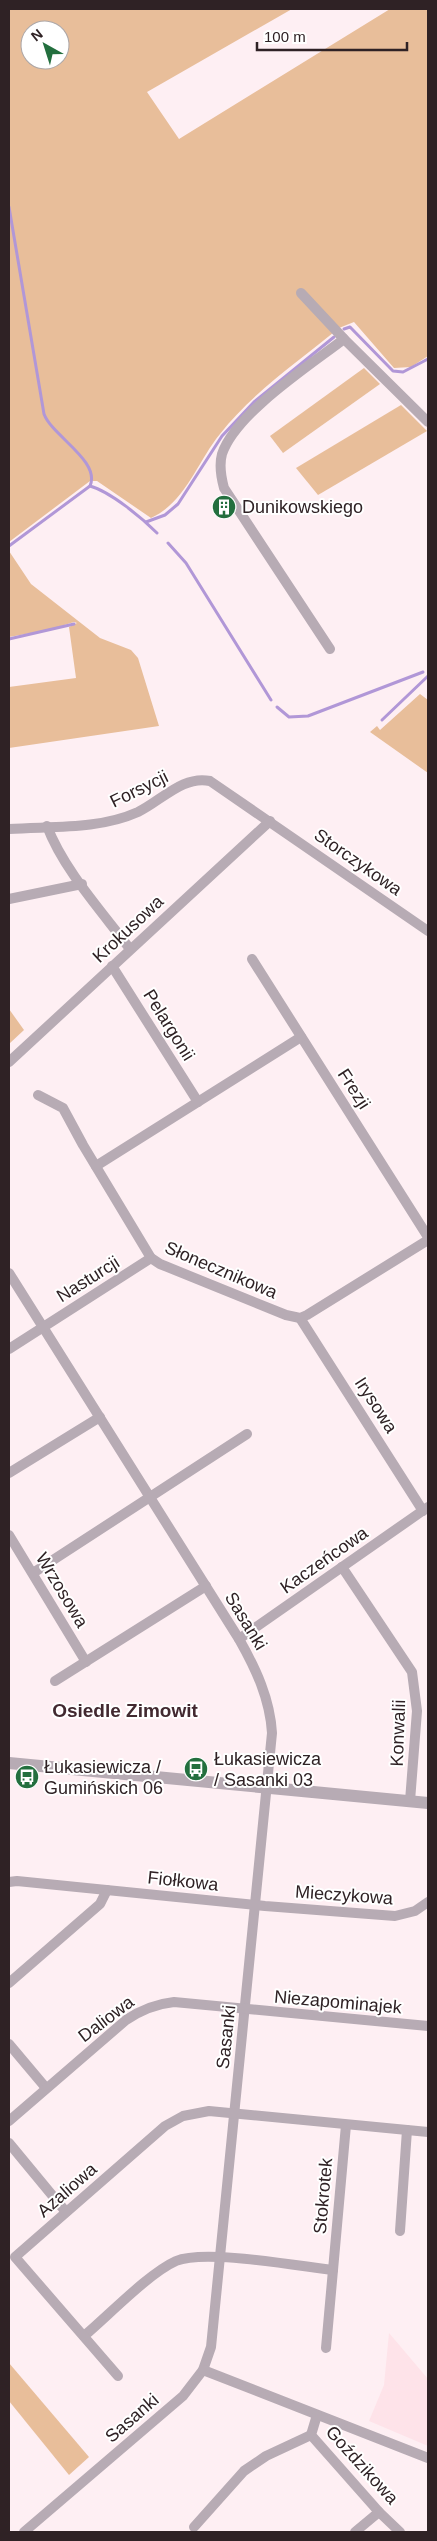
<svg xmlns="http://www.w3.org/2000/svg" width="437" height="2541" font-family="Arial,sans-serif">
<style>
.built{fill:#fee3e9}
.green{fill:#e8be9a;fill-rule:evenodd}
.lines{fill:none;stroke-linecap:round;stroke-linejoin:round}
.stream{stroke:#b197d7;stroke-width:3}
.minor{stroke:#b7abb4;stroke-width:10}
.tertiary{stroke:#b7abb4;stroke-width:12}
.labels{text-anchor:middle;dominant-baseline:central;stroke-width:4;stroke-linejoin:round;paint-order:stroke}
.poi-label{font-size:18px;fill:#2f2225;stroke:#fff;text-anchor:start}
.street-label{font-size:18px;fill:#2f2225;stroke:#fff}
.neighbourhood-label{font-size:19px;font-weight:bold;fill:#422930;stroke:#fff}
</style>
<rect width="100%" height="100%" fill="#feeff3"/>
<!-- built -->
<path class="built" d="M389 2333 428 2379V2446L369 2421 384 2385Z"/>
<!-- green -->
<g class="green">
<path d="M9 9H292L147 92 179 139 390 9H428V356L411 367 394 368 354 322 339 328C299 361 253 392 220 434 197 462 186 502 151 518L97 481H90L9 542ZM30 30H60V60H30Z"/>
<path d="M364 368 380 384 283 453 270 436Z"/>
<path d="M401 405 427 431 318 495 296 468Z"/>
<path d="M9 551 31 584 100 638 131 650 138 658 159 726 9 748V687L76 678 69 627 77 623 74 622 48 630 9 637Z"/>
<path d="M420 694 428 700V773L370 732 377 726 380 730Z"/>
<path d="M9 1009 24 1030 9 1044Z"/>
<path d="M9 2363 89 2457 69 2475 9 2401Z"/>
</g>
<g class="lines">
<!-- stream -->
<g class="stream">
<path d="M9 207 44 414C52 436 101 461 90 486"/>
<path d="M344 329 350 327 393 371 403 372 428 359"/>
<path d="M146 522 165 515 178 504 222 436 254 402 334 337"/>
<path d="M168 543 186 563 271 700"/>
<path d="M9 546 90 486C111 492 142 518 157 533"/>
<path d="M9 639 74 624"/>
<path d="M277 707 289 717 308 716 423 672"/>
<path d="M382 720 428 676"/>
</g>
<!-- minor -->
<g class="minor">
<path d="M301 293 344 339 428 422"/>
<path d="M330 649 224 488C221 477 219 465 222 454 236 413 309 366 344 339"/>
<path d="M47 826C63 869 103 913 130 949"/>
<path d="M9 829C51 826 98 830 138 812 161 801 183 775 210 781L428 931"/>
<path d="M9 899 82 884"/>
<path d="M252 959 428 1237"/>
<path d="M112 966 198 1102"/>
<path d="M9 1062 270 821"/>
<path d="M38 1095 63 1108 83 1145 151 1258 160 1264 286 1315 300 1318 307 1315 428 1240"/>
<path d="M96 1166 301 1037"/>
<path d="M9 1273 239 1639C256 1669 270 1699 272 1733L211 2347 203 2370 183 2396 24 2532"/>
<path d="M300 1318 423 1511"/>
<path d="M9 1349 151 1258"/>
<path d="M9 1473 100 1417"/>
<path d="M9 1535 86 1662"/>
<path d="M342 1567 412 1672 417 1711 410 1801"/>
<path d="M33 1573 247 1434"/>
<path d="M239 1639 428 1507"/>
<path d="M55 1681 206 1586"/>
<path d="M9 1882 17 1881 265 1906 395 1916 415 1911 428 1902"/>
<path d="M9 1983 100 1904 107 1890"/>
<path d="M9 2044 46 2088"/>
<path d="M9 2121 126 2020C141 2010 155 2004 174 2002L428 2026"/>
<path d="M9 2143 66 2212"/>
<path d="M400 2231 407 2130"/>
<path d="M84 2336C108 2316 149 2273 176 2261 205 2249 298 2266 333 2270"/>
<path d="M326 2348 346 2125"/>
<path d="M203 2370 428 2458"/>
<path d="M118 2376 15 2257 165 2126 183 2116 209 2111 428 2132"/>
<path d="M317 2415 311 2435 379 2512 400 2532"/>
<path d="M194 2527 244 2471 266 2456 311 2435"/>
<path d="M355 2532 379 2512"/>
</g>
<!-- tertiary -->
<path class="tertiary" d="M9 1763 428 1803"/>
</g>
<!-- icons -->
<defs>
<g id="building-disc" transform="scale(1.25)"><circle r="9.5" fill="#236f3e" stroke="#fff"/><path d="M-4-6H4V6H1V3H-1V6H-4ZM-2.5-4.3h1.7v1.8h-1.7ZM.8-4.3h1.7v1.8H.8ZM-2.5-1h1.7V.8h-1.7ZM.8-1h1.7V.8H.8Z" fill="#fff"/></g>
<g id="bus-disc" transform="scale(1.25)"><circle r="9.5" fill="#236f3e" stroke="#fff"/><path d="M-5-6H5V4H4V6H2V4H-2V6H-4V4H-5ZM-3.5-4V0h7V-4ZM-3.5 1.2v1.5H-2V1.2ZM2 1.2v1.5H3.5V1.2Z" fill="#fff"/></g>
</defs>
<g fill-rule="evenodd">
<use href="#building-disc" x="224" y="507"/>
<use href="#bus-disc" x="196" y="1769"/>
<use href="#bus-disc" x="27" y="1777"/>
</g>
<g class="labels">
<!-- poi labels -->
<g class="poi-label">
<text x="242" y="507">Dunikowskiego</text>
<text x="214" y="1759">Łukasiewicza<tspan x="214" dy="21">/ Sasanki 03</tspan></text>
<text x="44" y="1767">Łukasiewicza /<tspan x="44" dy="21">Gumińskich 06</tspan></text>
</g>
<!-- street labels -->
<g class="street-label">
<text transform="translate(139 789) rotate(-26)">Forsycji</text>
<text transform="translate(358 862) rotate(35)">Storczykowa</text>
<text transform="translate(128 929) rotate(-43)">Krokusowa</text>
<text transform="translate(169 1025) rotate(58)">Pelargonii</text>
<text transform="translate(354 1089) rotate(57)">Frezji</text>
<text transform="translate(221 1270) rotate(23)">Słonecznikowa</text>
<text transform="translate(88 1279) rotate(-32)">Nasturcji</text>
<text transform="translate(376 1405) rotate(57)">Irysowa</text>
<text transform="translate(324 1560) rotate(-35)">Kaczeńcowa</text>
<text transform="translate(62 1590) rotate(59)">Wrzosowa</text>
<text transform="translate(246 1621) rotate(59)">Sasanki</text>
<text transform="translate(398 1733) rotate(-88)">Konwalii</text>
<text transform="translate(183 1881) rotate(6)">Fiołkowa</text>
<text transform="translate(344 1895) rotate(4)">Mieczykowa</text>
<text transform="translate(338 2002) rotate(5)">Niezapominajek</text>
<text transform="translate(106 2019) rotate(-37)">Daliowa</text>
<text transform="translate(226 2037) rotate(-84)">Sasanki</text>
<text transform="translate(67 2190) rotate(-41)">Azaliowa</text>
<text transform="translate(323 2196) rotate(-85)">Stokrotek</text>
<text transform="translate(132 2418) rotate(-41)">Sasanki</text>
<text transform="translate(362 2465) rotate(48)">Goździkowa</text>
</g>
<!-- neighbourhood labels -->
<g class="neighbourhood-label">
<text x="125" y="1710">Osiedle Zimowit</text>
</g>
</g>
<!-- border -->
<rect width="437" height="2541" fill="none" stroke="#2f2225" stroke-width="20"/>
<!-- north arrow -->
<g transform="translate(45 45) rotate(321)"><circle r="24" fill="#ffffff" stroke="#aca7a8"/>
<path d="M0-4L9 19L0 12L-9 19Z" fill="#236f3e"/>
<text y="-8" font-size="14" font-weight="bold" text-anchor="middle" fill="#2f2225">N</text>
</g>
<!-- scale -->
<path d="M257 42v8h150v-8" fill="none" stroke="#2f2225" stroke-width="2.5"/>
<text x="264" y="42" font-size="15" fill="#2f2225" stroke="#ffffff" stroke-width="4" paint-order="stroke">100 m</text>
</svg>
